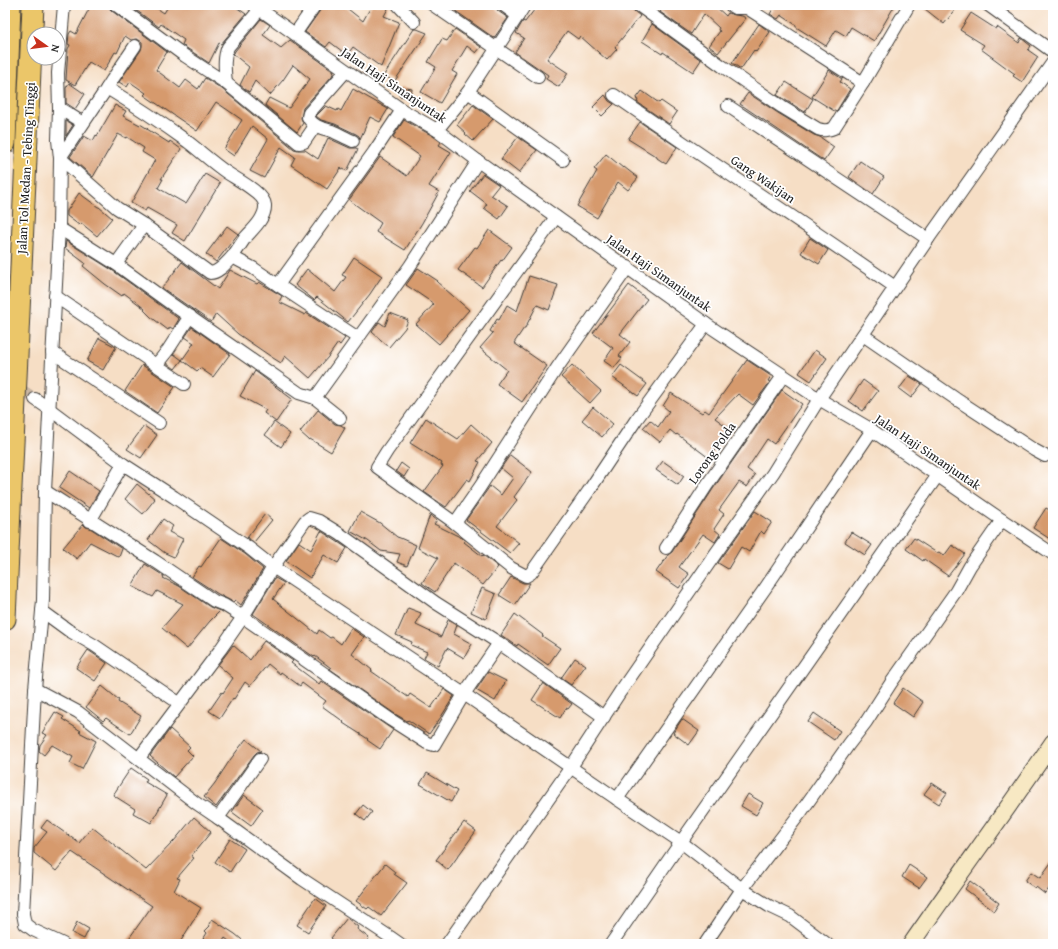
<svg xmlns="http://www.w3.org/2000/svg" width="1058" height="949" font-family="'Gentium Book Plus',serif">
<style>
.building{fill:#d69a6d}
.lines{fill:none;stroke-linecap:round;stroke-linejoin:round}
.street-tunnel{stroke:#cab7a3;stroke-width:12;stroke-dasharray:12 6;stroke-linecap:butt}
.street-casing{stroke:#3d3935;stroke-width:14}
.secondary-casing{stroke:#3d3935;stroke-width:18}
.highway-casing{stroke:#3d3935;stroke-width:23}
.street{stroke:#fff;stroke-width:12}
.secondary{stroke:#f7e8c3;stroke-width:16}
.highway{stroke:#ebc669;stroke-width:21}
.labels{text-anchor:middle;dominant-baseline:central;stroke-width:3.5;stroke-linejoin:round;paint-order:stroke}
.street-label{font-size:13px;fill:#1c1c1c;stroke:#fff}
</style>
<rect width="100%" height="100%" fill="#fff"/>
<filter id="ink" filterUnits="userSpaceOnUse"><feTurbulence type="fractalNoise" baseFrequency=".025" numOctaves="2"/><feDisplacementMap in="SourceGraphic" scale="8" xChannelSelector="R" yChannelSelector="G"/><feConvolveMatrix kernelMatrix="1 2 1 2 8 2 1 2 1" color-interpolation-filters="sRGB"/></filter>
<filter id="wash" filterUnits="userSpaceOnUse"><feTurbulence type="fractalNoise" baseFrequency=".012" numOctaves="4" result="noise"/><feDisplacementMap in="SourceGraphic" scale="16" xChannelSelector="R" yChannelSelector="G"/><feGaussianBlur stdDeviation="0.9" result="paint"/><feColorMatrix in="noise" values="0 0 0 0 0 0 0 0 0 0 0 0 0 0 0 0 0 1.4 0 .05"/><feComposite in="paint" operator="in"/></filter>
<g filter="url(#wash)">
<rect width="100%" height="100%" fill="#f6dec5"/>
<g id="blocks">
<!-- building -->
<g class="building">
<path d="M91 5H109V8L112 11 167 52 156 70 180 88 186 80 198 89 205 78 222 89 294 149 298 150H305L318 159 328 138 350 148H356L358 149 347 171 341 168 327 189 291 165 295 157 281 147 264 178 250 171 268 139 252 126 234 156 224 149 242 120 235 115 216 102 197 131 144 95 146 93 130 82 127 87 119 82 141 50 142 46V42L139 40 136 39 131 40 125 36 117 53 115 52 104 71 89 62 75 85 66 80 68 49 70 45 68 44 69 34 71 31 76 34Z"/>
<path d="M129 5H152L164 13 169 5H233L246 14 221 44 219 43 209 63 182 45 184 40 161 24 159 27Z"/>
<path d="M322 5H343L363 21 372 5H390L384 16 399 22 381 67 353 47 347 55 330 42 326 47 305 32 321 9Z"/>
<path d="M447 5H496V8L498 11 508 18 494 38Z"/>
<path d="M538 5H628L634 11 640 16 615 47 617 49 607 60 580 36 578 39 567 31 547 59 568 73 559 87 546 79 548 75 515 52 524 38 516 33 523 21 525 22Z"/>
<path d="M665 5H714L726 16 728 13 735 15 742 16 746 18 718 53 709 46 720 31 718 30 719 28 704 14 691 34 660 12Z"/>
<path d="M766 5H895L874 41 851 27 846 36 836 30 826 46 796 27V25L781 15 778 19 770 14 773 9Z"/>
<path d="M920 5H959L944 24Z"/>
<path d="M971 13 996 29 997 27 1019 43 1021 38 1031 46 1028 50 1038 57 1022 82 1013 76 1015 74 981 49 984 45 960 30Z"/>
<path d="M261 19 270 25 263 35 281 48 290 40 334 71 332 76 303 108 301 118 303 123 297 132 265 105 269 98 289 108 310 79 293 65 283 80 270 95 255 81 249 92 240 85 249 67 233 54 234 53 235 51Z"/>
<path d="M652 24 701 60 693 72 663 52 662 54 642 41Z"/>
<path d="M759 24 770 32 756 52 754 50 741 69 732 63Z"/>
<path d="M414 29H417L427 33 394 82 384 75Z"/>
<path d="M455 29 481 47 476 53 467 46 452 71 457 74 440 103 421 92 436 67 428 62 442 39 447 41Z"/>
<path d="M829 70 842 79 840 82 850 89 836 112 812 97Z"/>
<path d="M786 82 813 99 805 112 777 95Z"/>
<path d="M69 83 85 94 75 109 66 103V88Z"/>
<path d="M401 87 412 89 411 98 399 96Z"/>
<path d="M353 89 388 109 380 122 370 117 360 139 359 136 356 134 335 124 321 120 316 116 326 106 337 111 338 109 341 111Z"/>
<path d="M642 91 659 103 661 101 677 112 669 124 637 102 638 100 636 99Z"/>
<path d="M748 93 778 113 814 135 820 137 834 147 824 161 740 104Z"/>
<path d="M605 95 609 101 614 104 602 116 593 107Z"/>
<path d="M115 105 126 111 123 116 140 125V124L148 129H147L169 143 170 141 181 149 161 179H163L158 188 186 204 205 174 220 183 185 241 172 233 177 225 147 208 145 211 131 203 155 160 142 152 144 148 127 137 126 138 118 134 93 177 70 157 84 136 93 141 96 135 97 136Z"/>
<path d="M473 105 493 119 473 141 465 134 466 133 457 125Z"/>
<path d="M404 120 433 136 441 142 439 145 451 152 429 186 439 192 422 223 405 250 376 232 381 223 349 200 380 157 407 176 420 156 393 137Z"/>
<path d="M66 121 73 125 66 136Z"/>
<path d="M640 122 677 147 666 164 657 158V157L628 139Z"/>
<path d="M518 137 537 150 519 173 501 159Z"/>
<path d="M606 154 623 168 624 167 638 178 628 190 618 182 597 218 577 206 597 171 594 169Z"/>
<path d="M860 161 884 177 873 194 849 177Z"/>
<path d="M483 174 499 185 491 195 508 206 499 219 484 208 487 204 470 191Z"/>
<path d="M79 193 98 207H99L112 218 97 236 81 223 79 225 67 216V211Z"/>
<path d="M227 226 238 234 216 262 206 254Z"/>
<path d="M489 230 512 247 502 261 501 260 482 287 458 270 475 247 477 248Z"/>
<path d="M810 238 828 250 819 264 801 253Z"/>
<path d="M66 241 112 270 179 319 173 329 170 327 168 330 151 317 144 310 145 309 124 293 122 296 105 284 83 266 85 263 65 248Z"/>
<path d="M354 257 382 276 370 294 348 322 317 297 314 300 295 285 307 269 335 292 346 277 342 275Z"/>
<path d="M182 262 218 289 230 270 257 284 259 282 282 296 279 302 305 315 306 313 345 338 340 345 338 343 328 357 310 378 285 356 281 363 273 358 238 334 216 314 211 322 162 288Z"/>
<path d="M418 268 438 281 437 282 469 310 439 344 416 324 434 304 406 285Z"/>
<path d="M529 276 558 285 549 310 537 305 525 328H524L514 343 547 366 522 402 497 384 507 370 480 348 493 333 490 331 497 319 499 320 507 305 517 311Z"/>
<path d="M629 285 647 299 620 334 630 342 619 356 622 358 614 368 604 361 613 348 593 333Z"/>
<path d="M390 313 408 320 405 328 389 347 372 332 379 322 385 326Z"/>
<path d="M192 327 230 354 213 377 200 368 197 371 182 360 194 343 185 337Z"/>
<path d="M99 338 116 347 103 370 87 361Z"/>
<path d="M815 350 827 358 811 381 799 373Z"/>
<path d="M174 354 182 360 175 369 167 363Z"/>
<path d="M747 360 771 376 768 381 770 382 753 405 738 394 715 418 730 429 709 458 677 434 676 435 670 430 660 442 643 428 650 420 658 427 669 411 663 406 671 393 702 413 705 410 709 413Z"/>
<path d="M142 365 175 387 157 413 125 391Z"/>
<path d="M572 365 601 391 590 403 561 377Z"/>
<path d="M621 365 647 384 638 396 612 377Z"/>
<path d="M255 371 292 399 276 422 264 413 266 410 240 396Z"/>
<path d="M909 376 922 384 911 398 899 389Z"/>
<path d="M863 380 878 391 863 411 849 401Z"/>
<path d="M782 390 802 404 774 444 767 439 747 469 755 475 747 487 739 482 719 510 724 514 714 529 720 534 715 542 703 534 679 567 689 574 679 588 656 572 668 555 672 552 713 489Z"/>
<path d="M593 407 613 424 602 437 582 420Z"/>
<path d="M318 410 335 424 341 425 345 428 331 452 310 439 309 440 300 432Z"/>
<path d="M426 418 458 439 471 424 492 443 477 461 480 462 470 481 467 479 446 507 424 492 443 466 441 465 442 463 410 443Z"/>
<path d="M274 422 290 434 281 447 265 435Z"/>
<path d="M144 426 157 435 141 458 127 449Z"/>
<path d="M510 455 532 472 514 497 517 500 497 526 519 543 510 553 466 520 490 486 501 495 513 478 501 468Z"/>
<path d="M663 461 684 476 678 485 656 470Z"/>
<path d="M401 463 409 469 404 477 396 471Z"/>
<path d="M70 471 99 491 89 508 59 488Z"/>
<path d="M137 484 155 499 143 514 125 499Z"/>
<path d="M1046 508 1053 512V541L1033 528Z"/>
<path d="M755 511 772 522 764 534 761 531 749 552 741 547 728 569 718 563Z"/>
<path d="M360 512 380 523 397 537 400 538 416 545 407 566 397 562 400 554 381 551 368 541 350 531Z"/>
<path d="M265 514 272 520 254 542 247 538Z"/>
<path d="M430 515 437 520 434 524 462 538 465 540 464 542 482 556 483 555 498 567 483 585 454 563 435 592 422 583 438 558 418 548Z"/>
<path d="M163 519 173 526 169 532 183 539 174 557 165 553 148 540Z"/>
<path d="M83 524 86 527 90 528 122 549 119 557 90 542 77 559 63 548Z"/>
<path d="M321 531 347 548 338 563 324 555 310 578 286 561 299 542 311 550Z"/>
<path d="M851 532 872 545 865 555 845 542Z"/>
<path d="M221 538 245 554 263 569 241 605 235 600 233 602 218 594 192 577 199 566 201 567Z"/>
<path d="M914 538 937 553 939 552 944 556 952 545 965 554 948 576 924 559 923 561 906 549Z"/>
<path d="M145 564 164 576 163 578 179 586 210 607 220 611 210 621 187 649 162 628 183 604 157 591 153 597 132 586Z"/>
<path d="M511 577 523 583H530L515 605 499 595Z"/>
<path d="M275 578 284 583 273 599 317 634 319 630 330 638 332 637 341 644 351 628 364 637 352 654 372 670 371 671 408 697 410 694 431 708 444 689 454 696 441 717 429 734 408 720 407 721 395 714 330 669 331 668 315 656 314 657 253 614Z"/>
<path d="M482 588 496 594 486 619 471 612Z"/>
<path d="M408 608 421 613 416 625 441 637 448 620 457 625 454 634 472 644 464 658 447 648 438 666 424 658 427 652 411 645 412 642 396 635Z"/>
<path d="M515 614 543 635 542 636 560 648 548 665 518 644 517 646 501 635Z"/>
<path d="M264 641 293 661 291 663 319 684 321 681 393 730 380 749 367 740 368 739 343 723 344 722 322 706 326 701 302 683 300 686 281 672 280 674 268 664 250 686 245 682 234 699 233 698 220 718 209 711 222 692 223 693 233 678 218 665 233 645 250 660Z"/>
<path d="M88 650 107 663 95 681 76 668Z"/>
<path d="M575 658 586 665 571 685 561 678Z"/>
<path d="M488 672 506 681 495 701 476 690Z"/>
<path d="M543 683 572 704 568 709 566 708 560 718 532 700Z"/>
<path d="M102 686 119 700 118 702 141 716 130 734 106 718 103 721 86 707Z"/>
<path d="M903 688 923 702 913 717 893 703Z"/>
<path d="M55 712 64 717 62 719 81 731 79 732 96 741 82 769 70 763 73 757 52 745 44 755 39 751 40 745 47 735 42 733Z"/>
<path d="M814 713 840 731 834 740 808 722Z"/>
<path d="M682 719 699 731 689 745 673 733Z"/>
<path d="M170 729 190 747 187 750 193 756 174 777 150 756Z"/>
<path d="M246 739 261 751 257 752 254 755 216 807 204 797 215 783 230 760Z"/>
<path d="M131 768 147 779 145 782 167 795 151 823 133 813 135 809 113 795Z"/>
<path d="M427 773 457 791 451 802 420 784Z"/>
<path d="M932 783 947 793 939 804 924 794Z"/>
<path d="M748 794 763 803 756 815 741 806Z"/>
<path d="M244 795 263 809 251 826 232 812Z"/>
<path d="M363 805 372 812 365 821 356 814Z"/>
<path d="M194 817 211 832 191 856 194 858 177 878 180 879 174 891 201 908 179 944H125L152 906 72 852 56 871 34 853V848L47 832 41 828 47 820 79 843 92 827 146 870 174 841Z"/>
<path d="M464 822 476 831 448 870 436 860Z"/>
<path d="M230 839 245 849 230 872 215 862Z"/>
<path d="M1053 860V883L1045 894 1036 887 1035 888 1025 881 1031 872 1040 878Z"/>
<path d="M385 864 395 872 394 874 407 883 381 916 369 907 367 909 356 901Z"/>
<path d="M909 865 927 877 919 888 902 877Z"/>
<path d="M970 881 999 903 994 911 965 889Z"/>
<path d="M315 898 326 906 308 932 297 925Z"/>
<path d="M347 918 358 927 357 929 369 938 365 944H338L331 938Z"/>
<path d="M212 919 235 934 247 944H233L225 938 221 944H200L207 933 205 931 210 926 209 924Z"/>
<path d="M77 922 89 929 84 939 72 933Z"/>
</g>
</g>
</g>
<g filter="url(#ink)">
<use href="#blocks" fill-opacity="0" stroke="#3d3935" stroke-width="1"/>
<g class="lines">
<!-- street-tunnel -->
<path class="street-tunnel" d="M5 379 35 399"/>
<!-- street casing -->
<g class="street-casing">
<g id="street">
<path d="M116 5 185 56 226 83 299 143 304 142 315 126"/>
<path d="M254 5 402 110 437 130 478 161 706 324 798 385 819 399 867 427 1002 520 1053 554"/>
<path d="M398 5 414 22"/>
<path d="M433 5 538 77"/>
<path d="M503 5 518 16"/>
<path d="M638 5 722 66 782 107 818 129C824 131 828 131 834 128L863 83 909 5"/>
<path d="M730 5 735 8H747L863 83"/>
<path d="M988 5 1053 52"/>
<path d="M295 34 315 5"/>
<path d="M135 46 112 80 107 88C135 105 162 123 188 142 201 152 213 163 226 172 236 179 264 193 265 205 266 218 252 230 245 238 241 244 237 250 233 256"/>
<path d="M346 71 309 113 308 117C313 127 322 128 332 131 339 134 346 138 353 141"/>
<path d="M226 83C225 71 223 58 228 47L260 9"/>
<path d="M468 92 563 160"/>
<path d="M614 95C707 160 802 222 895 287"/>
<path d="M728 106 928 239"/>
<path d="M59 108 83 123"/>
<path d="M437 130 468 92 525 5"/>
<path d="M60 158 117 208 144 225 210 273C219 273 227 262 233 256L238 260 253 268 278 285 374 152 402 110"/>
<path d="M60 158 107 88"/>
<path d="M59 228 116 264 170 303 299 393 315 398 340 418"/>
<path d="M116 264 144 225"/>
<path d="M628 267 557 368 480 487 455 523 511 568 526 576 531 573 588 492 636 420 706 324"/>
<path d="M278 285 358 338"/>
<path d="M55 296 156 365"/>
<path d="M863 335 956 399 1034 450 1045 456"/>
<path d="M52 352 159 423"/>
<path d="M184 384 156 365 168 350 190 316"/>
<path d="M315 398 410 266 478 161"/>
<path d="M35 399 48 408 123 464 174 497 249 548 273 567 464 694 617 799 681 842 742 889 769 906 790 916 827 944"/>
<path d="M45 491 155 561 214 601 224 605 243 617 391 720 427 743 434 745 464 694 499 643"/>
<path d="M90 521 123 464"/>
<path d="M455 523 377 467 387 451 556 217"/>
<path d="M666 548 707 485 783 376"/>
<path d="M42 611 68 630 94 645 179 703"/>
<path d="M35 689 78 712 196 803 218 818 302 879 390 937 400 944"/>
<path d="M139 758 220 650 243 617 273 567 305 521 309 518 319 521 340 534 436 603 499 643 604 717"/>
<path d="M617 799 766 587 872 430"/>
<path d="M218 818 260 759"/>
<path d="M63 944 33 930 25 924 23 914 35 689 43 600 45 491 59 228 60 158 58 140 59 108 58 73 64 5"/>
<path d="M447 944 571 767 620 692 716 553 773 473 819 399 928 239 1053 62"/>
<path d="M611 944 681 842 938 475"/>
<path d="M705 944 742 889 801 812 849 744 866 722 891 683 956 591 970 566 1002 520"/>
</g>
</g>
<!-- secondary casing -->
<g class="secondary-casing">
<path id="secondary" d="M911 944C958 876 1007 810 1053 742"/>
</g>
<!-- highway casing -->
<g class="highway-casing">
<g id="highway">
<path d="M5 143 10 5"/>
<path d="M5 619 33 5"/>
</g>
</g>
<!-- street -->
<use href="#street" class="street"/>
<!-- secondary -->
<use href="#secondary" class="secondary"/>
<!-- highway -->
<use href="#highway" class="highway"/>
</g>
</g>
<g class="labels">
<!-- street labels -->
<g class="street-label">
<text transform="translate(394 85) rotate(34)">Jalan Haji Simanjuntak</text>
<text transform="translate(26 168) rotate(-87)">Jalan Tol Medan - Tebing Tinggi</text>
<text transform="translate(763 179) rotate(34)">Gang Wakijan</text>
<text transform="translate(659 273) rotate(35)">Jalan Haji Simanjuntak</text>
<text transform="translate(928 452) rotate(34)">Jalan Haji Simanjuntak</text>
<text transform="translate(712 453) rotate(-55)">Lorong Polda</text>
</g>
</g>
<!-- margin -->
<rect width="1058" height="949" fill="none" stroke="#fff" stroke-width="20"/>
<!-- north arrow -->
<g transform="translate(46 46) rotate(104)"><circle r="19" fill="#ffffff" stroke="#a4a4a4"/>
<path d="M0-3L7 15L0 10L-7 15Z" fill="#c8321e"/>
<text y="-6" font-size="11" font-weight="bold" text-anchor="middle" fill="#1c1c1c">N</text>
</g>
</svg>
